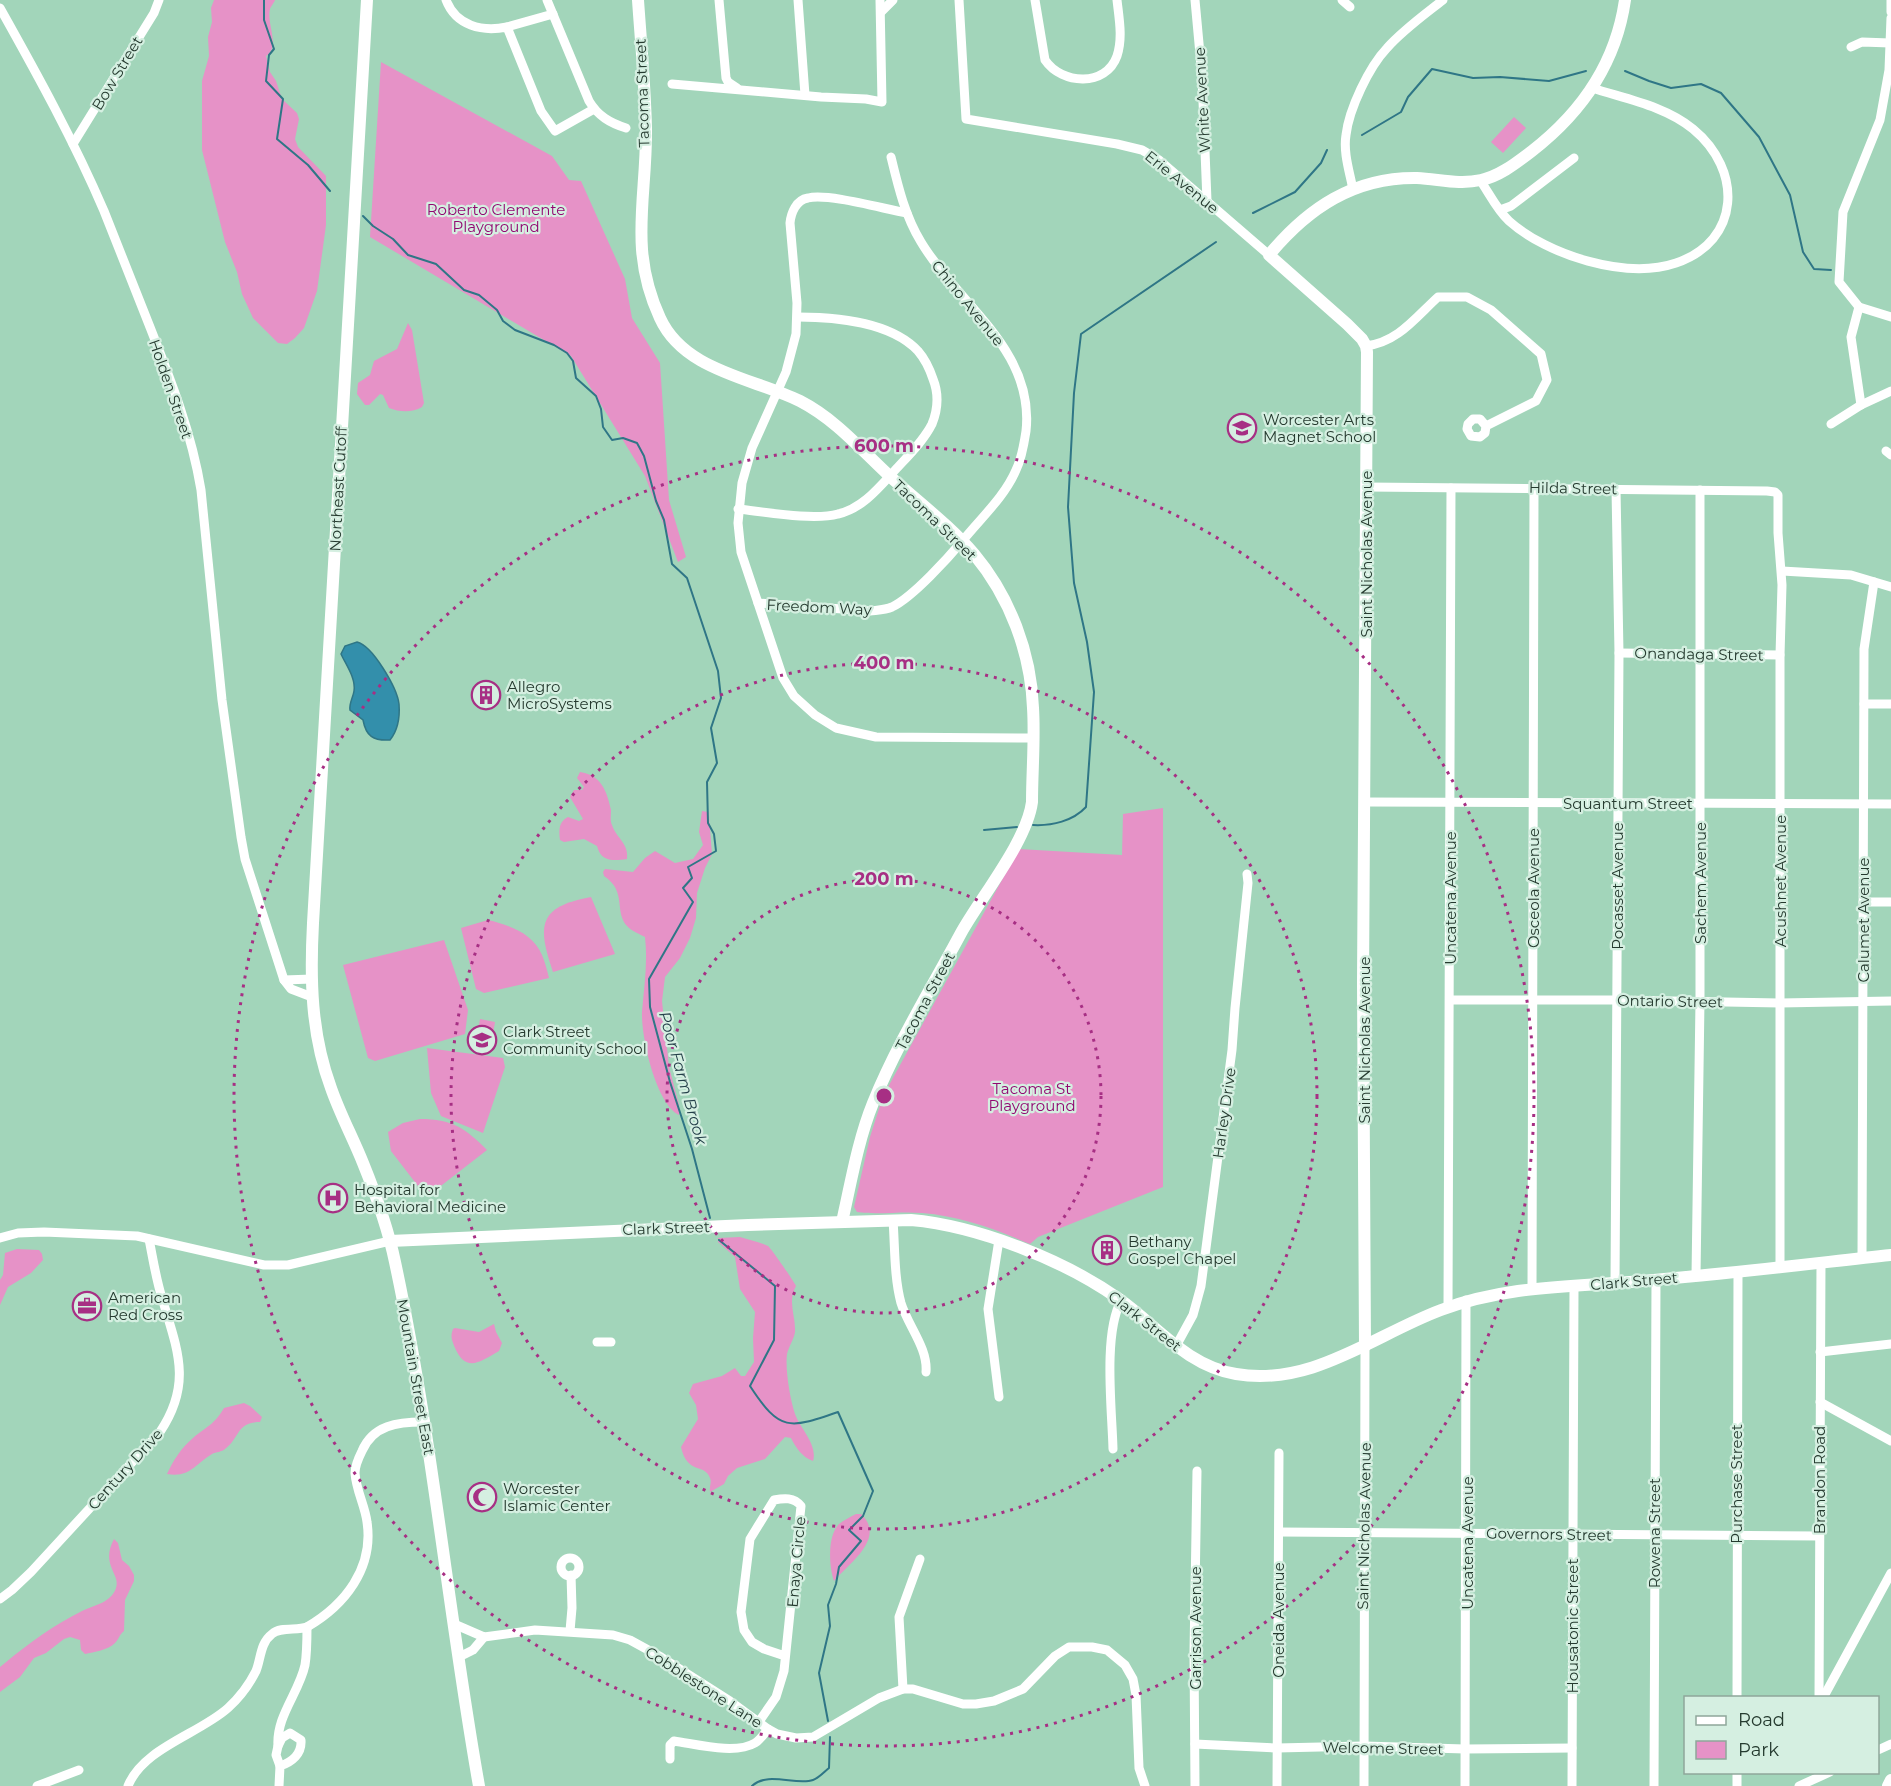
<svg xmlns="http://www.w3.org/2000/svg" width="1891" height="1786" font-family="Montserrat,sans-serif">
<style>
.green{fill:#e692c7}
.water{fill:#338fab;stroke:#2f7686;stroke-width:1.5}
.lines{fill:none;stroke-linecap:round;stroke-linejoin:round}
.stream{stroke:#2f7686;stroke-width:2}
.street{stroke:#fff;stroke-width:9}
.secondary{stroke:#fff;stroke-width:12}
.ring{fill:none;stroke:#a72f84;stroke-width:3;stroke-dasharray:3 6}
.labels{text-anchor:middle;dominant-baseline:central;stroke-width:4.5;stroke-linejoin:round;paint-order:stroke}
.street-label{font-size:15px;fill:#253a2f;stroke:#d5efe1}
.park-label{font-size:15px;fill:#910670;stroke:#d5efe1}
.poi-label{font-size:15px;fill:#253a2f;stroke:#d5efe1;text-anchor:start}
.water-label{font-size:16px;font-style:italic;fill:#243f49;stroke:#d5efe1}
.centre{fill:#a72f84;stroke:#d5efe1;stroke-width:3}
.ring-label{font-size:18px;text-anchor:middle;font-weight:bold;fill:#a72f84;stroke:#d5efe1;stroke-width:4.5;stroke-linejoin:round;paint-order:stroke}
</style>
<rect width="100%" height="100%" fill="#a2d5ba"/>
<!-- green -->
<g class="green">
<path d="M214 0H275C275 1 270 8 270 9 266 23 281 47 266 56L270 72 276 81 282 99 297 113 299 119 295 139 298 147 326 176V225L317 291 304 328 295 338 287 344 278 343 253 318 242 294 237 272 225 242 202 150V81L209 56 208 37 212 22 211 8Z"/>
<path d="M381 62 552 156 569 180 581 181 625 279 632 318 660 363 669 500 686 557 678 562 645 476 571 356 370 237Z"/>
<path d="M1514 117 1526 128 1503 153 1491 142Z"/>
<path d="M408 323 412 330 424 403 422 407C412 413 399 412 389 408L383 395 380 394 369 405H365L357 394 358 383 370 375 374 361 397 349Z"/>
<path d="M580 772C601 775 607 791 611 810 611 815 610 821 612 825 616 838 629 843 627 859 613 861 601 862 597 846L584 839 564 842 560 840C559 831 558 822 568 817L579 821 583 819 570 797 574 790H582L584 787 577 778Z"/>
<path d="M1163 808V1187L1038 1237 1030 1244C995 1229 960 1216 922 1213 901 1211 878 1215 857 1212L854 1207 870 1137 883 1096 1019 849 1122 855 1123 814Z"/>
<path d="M702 811 708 812 709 817 712 854 705 868 697 893 696 918 690 938 680 958 665 977 662 1001 669 1067 679 1105V1115C656 1104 641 1037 642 1012 644 987 648 963 645 937 640 934 633 932 628 927 613 912 628 892 604 876L603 872 605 869 633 872 645 858 655 851 675 863 693 859 703 845 699 832Z"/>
<path d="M591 897 615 954 553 972C537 925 538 907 591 897Z"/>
<path d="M488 920C509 925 533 933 542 955 545 962 547 970 549 978L484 993 476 989 461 928Z"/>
<path d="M444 940 468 1010 465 1034 375 1061 368 1058 343 965Z"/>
<path d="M480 1019 495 1022 491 1045 476 1043Z"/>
<path d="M427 1048 503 1058 505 1067 483 1133 441 1116 431 1093Z"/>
<path d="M420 1119C452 1119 465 1128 487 1150L433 1192 421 1190 391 1151 388 1132 403 1123Z"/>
<path d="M740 1237C749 1240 760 1242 768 1246 771 1248 795 1283 796 1286 787 1302 796 1316 795 1332 794 1339 789 1346 787 1354 785 1369 790 1399 795 1414 800 1428 818 1445 813 1461 802 1457 796 1448 791 1438L785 1437 765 1459 737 1468 728 1476 724 1484 710 1492C709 1487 712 1482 710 1478 705 1463 687 1475 681 1447L698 1419 696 1405 689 1393 693 1384 722 1376 735 1368 741 1376H745L754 1362 753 1338 755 1312 740 1289 735 1257 718 1242V1238Z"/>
<path d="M17 1249 39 1250 42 1254 43 1260 31 1273 8 1287 0 1305V1280L3 1275 5 1253Z"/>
<path d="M494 1324 496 1332 502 1343 499 1351C480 1362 466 1373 455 1348 452 1340 450 1337 453 1329L455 1328 479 1332Z"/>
<path d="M244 1403 250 1406 262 1417 260 1422C236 1422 240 1438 225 1449 222 1452 216 1452 212 1454 195 1464 190 1478 167 1474 173 1461 181 1448 193 1438 207 1426 214 1425 224 1408Z"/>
<path d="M856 1514H861C887 1538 848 1564 834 1581 829 1567 827 1536 839 1524 844 1520 850 1517 856 1514Z"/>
<path d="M114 1539 118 1543 122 1560 129 1566 134 1575V1581L125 1600 124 1631C119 1635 119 1639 115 1643 108 1650 94 1652 85 1654L81 1650 80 1640 70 1637 64 1639 46 1653 34 1658 20 1677 0 1692V1667L5 1663C29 1643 54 1625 82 1611 94 1605 111 1603 116 1588 121 1574 100 1565 114 1539Z"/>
</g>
<!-- water -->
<path class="water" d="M357 642C373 646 397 688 399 704 400 717 398 730 390 740 373 741 366 736 363 720L350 710C349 703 353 698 354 691 356 678 346 665 341 654L345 646Z"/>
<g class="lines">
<!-- stream -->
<g class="stream">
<path d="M264 0V20L274 49 269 55 266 81 283 99 277 139 308 165 330 191"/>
<path d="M1625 71 1649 81 1671 88 1701 84 1721 93 1759 137 1790 195 1803 252 1814 269 1831 270"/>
<path d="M1362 135 1401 112 1408 97 1432 69 1473 78 1500 77 1549 81 1586 71"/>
<path d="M1253 213 1295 192 1321 163 1327 150"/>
<path d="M363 216 373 226 393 239 408 255 436 264 464 290 479 295 497 310 503 321 515 330 554 345 567 353 573 361 576 378 596 396 601 409 603 427 612 440 623 438 637 443 644 456 656 501 664 520 672 564 687 578 718 671 721 698 711 728 717 763 707 782 708 823 714 834 716 851 688 867 692 878 683 888 693 902 649 979 650 1007 670 1082 692 1149 710 1218"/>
<path d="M1033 825C1052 826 1073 821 1086 807L1094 692 1087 642 1074 583 1068 507 1074 393 1081 334 1216 242"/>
<path d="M984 830 1017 827"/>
<path d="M719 1240 775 1286 774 1340 750 1386C780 1432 789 1429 838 1412L873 1491 863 1516 849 1530 861 1541 839 1567 836 1584 828 1605 830 1626 819 1673 828 1721"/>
<path d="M752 1786C767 1771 797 1786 813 1780 819 1778 824 1772 829 1768L830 1737"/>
</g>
<!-- street -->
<g class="street">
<path d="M446 0C456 26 482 32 507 27L541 111 555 131 594 109"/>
<path d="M547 0 589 101C598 116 610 123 626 128"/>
<path d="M719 0 726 78 728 82 737 88"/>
<path d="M798 0 805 95"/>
<path d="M959 0 966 119 1117 144 1142 150 1159 160 1269 255"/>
<path d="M1035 0 1045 60C1062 85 1106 87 1117 56 1123 38 1119 18 1117 0"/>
<path d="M1195 0 1202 76 1207 201"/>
<path d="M1342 0 1350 7"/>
<path d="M1891 0V12"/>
<path d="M0 8C37 74 74 141 104 211 118 246 132 281 146 317 168 373 191 429 201 490L222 700 241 837 245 859 284 980 291 989 312 997"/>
<path d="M882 11 893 0"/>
<path d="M507 27 553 14"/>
<path d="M1851 47 1862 42 1890 43"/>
<path d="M672 84 821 97 866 99 882 102 880 0"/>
<path d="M73 144 154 13 159 0"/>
<path d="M1480 180C1489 193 1497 210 1509 221 1547 255 1626 280 1676 263 1741 241 1743 170 1693 129 1665 106 1626 99 1592 88"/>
<path d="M1353 190C1350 173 1343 153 1346 135 1349 109 1369 67 1387 48 1403 30 1424 15 1443 0"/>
<path d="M1500 210 1511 206 1574 158"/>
<path d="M907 213C884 209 828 193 808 198 796 200 791 213 790 223L797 303 796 334 786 372 752 448 742 483 738 523 741 552 783 678 794 696 815 715 836 728 876 737 1033 738"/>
<path d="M1859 307 1891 317"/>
<path d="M1366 346C1398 342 1415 318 1438 297H1467L1491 310 1541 354 1547 380 1536 401 1486 426 1485 433 1480 437 1471 436 1467 429 1468 424 1473 419H1480L1486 426"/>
<path d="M1861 405 1851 337 1859 307 1839 282 1843 212 1880 120 1889 70 1891 18"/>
<path d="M1831 424 1861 405 1891 391"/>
<path d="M1886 451 1891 455"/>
<path d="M1366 487 1767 491 1775 492 1778 495V533L1782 585 1780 655V1267"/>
<path d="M738 509C765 512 814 521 838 514 864 508 881 485 898 467 910 454 924 440 932 424 938 409 939 394 933 379 930 370 925 359 918 351 891 322 835 317 798 317"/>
<path d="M1782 571 1851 575 1891 587"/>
<path d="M758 603 870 611C878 610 885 610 892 607 913 597 949 557 964 539 982 517 1005 496 1016 470 1022 458 1024 444 1026 431 1035 350 958 304 921 242 905 216 898 186 891 157"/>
<path d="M1619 653 1780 655"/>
<path d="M1864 704H1891"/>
<path d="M1365 802 1891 804"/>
<path d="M1863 902H1891"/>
<path d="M284 980 312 979"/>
<path d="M1450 1000H1617L1780 1003 1891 1001"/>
<path d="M893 1220C895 1247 894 1277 901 1303 908 1326 928 1348 926 1372"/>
<path d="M0 1238 18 1233 44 1232 137 1236 264 1265H288L390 1241"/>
<path d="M1862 1258 1864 649 1874 582"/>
<path d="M1696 1276 1700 1001V490"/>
<path d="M1615 1283 1619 653 1616 489"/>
<path d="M1532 1289 1534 488"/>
<path d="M1448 1307 1451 488"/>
<path d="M597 1342H611"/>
<path d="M1176 1346 1193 1315 1201 1286 1232 1050 1235 1008 1248 883 1247 874"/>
<path d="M1820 1352 1891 1344"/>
<path d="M999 1397 988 1309 999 1240"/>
<path d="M1820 1402 1891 1441"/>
<path d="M1113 1449C1112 1410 1103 1334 1121 1301"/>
<path d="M1279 1532 1819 1536"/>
<circle cx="570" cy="1567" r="9"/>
<path d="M0 1599 12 1590 31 1572 160 1432C193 1383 177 1349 162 1298 156 1279 153 1259 149 1239"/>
<path d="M454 1624 484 1637 535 1630 613 1635 630 1640 661 1657 730 1701 768 1729 777 1734 796 1738 813 1737 879 1698 903 1689H913L963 1704H976L994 1701 1023 1689 1055 1656 1069 1647H1092L1107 1650 1125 1665 1133 1679 1136 1695 1139 1768 1145 1786"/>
<path d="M307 1627C345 1605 374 1568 367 1522 365 1506 356 1490 355 1473 355 1466 359 1457 362 1451 373 1425 398 1422 423 1422"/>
<path d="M570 1631 572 1608 571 1575"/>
<path d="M459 1657 473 1650 484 1637"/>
<path d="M903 1689 899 1617 920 1559"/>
<path d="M1737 1698 1738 1271"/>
<path d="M1819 1698 1821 1262"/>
<path d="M1823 1698 1891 1573"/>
<path d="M758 1723 776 1697 784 1671 801 1506C794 1497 784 1498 774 1500L750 1539 741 1612 744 1630 752 1642 764 1649 785 1656"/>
<path d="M1195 1744 1277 1748 1364 1746 1465 1749 1572 1748"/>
<path d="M278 1746 276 1755 280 1766"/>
<path d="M1878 1750 1891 1744"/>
<path d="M670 1759V1745L674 1741C696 1744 735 1755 755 1743 760 1740 764 1734 768 1729"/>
<path d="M1737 1772V1786"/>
<path d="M37 1786 79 1770"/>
<path d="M128 1786C143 1748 199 1734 228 1708 240 1697 249 1685 256 1671 261 1659 260 1643 272 1634 281 1626 297 1631 307 1627 307 1639 307 1653 305 1665 299 1693 276 1716 278 1746L282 1738 290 1733 301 1740C302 1754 292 1762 280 1766L279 1786"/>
<path d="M1195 1786 1194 1653 1197 1471"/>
<path d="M1277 1786 1279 1453"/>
<path d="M1364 1786 1365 1346"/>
<path d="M1465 1786 1466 1300"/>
<path d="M1572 1786 1574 1287"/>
<path d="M1654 1786 1656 1280"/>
<path d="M1799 1786 1830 1772"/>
</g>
<!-- secondary -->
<g class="secondary">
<path d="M367 0 313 923C310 979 311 1034 331 1088 340 1114 353 1138 363 1163 376 1195 388 1228 395 1262 432 1435 448 1612 479 1786"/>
<path d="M638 0C641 43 645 86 646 128 647 198 628 249 660 318 684 371 753 378 800 401 837 420 864 453 894 480 921 504 951 527 974 554 1010 597 1031 653 1033 708 1035 739 1032 771 1032 802 1027 841 981 897 961 933 931 989 897 1044 873 1103 858 1140 851 1182 842 1222"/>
<path d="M390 1241 748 1225 911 1220C978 1226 1064 1260 1119 1299 1157 1326 1187 1366 1236 1374 1312 1387 1374 1335 1441 1310 1507 1285 1573 1287 1642 1281 1725 1274 1808 1264 1891 1255"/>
<path d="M1365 1346 1363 983 1367 352 1366 346 1362 339 1347 324 1269 255C1308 208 1354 177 1417 178 1439 179 1459 185 1481 180 1500 176 1516 163 1532 151 1581 113 1616 63 1625 0"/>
<path d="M1888 1786 1891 1780"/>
</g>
</g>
<!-- distance rings -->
<g class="ring">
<circle cx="884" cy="1096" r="217"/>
<circle cx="884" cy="1096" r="433"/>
<circle cx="884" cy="1096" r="650"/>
</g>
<!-- icons -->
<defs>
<g id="school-ring" transform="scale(1.5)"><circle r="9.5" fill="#d5efe1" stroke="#a72f84" stroke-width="1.5"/><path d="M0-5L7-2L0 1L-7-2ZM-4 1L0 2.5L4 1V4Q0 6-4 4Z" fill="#a72f84"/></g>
<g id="building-ring" transform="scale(1.5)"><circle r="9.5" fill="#d5efe1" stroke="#a72f84" stroke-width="1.5"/><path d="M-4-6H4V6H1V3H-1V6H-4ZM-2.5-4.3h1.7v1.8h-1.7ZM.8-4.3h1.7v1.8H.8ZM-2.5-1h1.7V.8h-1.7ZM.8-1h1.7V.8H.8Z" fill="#a72f84"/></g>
<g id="hospital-ring" transform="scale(1.5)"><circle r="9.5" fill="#d5efe1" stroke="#a72f84" stroke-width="1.5"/><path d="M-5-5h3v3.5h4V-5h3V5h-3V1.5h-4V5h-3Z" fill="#a72f84"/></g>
<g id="office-ring" transform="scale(1.5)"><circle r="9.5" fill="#d5efe1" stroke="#a72f84" stroke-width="1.5"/><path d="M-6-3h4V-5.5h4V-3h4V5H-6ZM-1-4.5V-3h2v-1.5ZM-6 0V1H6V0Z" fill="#a72f84"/></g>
<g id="mosque-ring" transform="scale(1.5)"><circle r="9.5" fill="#d5efe1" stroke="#a72f84" stroke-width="1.5"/><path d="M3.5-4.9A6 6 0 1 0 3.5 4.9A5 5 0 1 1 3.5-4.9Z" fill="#a72f84"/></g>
</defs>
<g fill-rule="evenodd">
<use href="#school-ring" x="1242" y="428"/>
<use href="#building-ring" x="486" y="695"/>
<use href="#school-ring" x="482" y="1040"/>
<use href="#hospital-ring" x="333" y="1198"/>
<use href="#building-ring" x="1107" y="1250"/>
<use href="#office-ring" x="87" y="1306"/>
<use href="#mosque-ring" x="482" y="1497"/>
</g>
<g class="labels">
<!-- street labels -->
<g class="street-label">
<text transform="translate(117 73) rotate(-59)">Bow Street</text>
<text transform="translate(642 93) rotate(-92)">Tacoma Street</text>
<text transform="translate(1202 100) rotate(-93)">White Avenue</text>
<text transform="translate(1182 182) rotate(39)">Erie Avenue</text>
<text transform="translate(968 303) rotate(51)">Chino Avenue</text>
<text transform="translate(171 389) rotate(71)">Holden Street</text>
<text transform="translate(1573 488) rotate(1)">Hilda Street</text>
<text transform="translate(338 489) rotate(-87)">Northeast Cutoff</text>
<text transform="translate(935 520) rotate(44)">Tacoma Street</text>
<text transform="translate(1366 554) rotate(-90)">Saint Nicholas Avenue</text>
<text transform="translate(819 607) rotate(3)">Freedom Way</text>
<text transform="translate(1699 654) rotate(1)">Onandaga Street</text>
<text x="1628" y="803">Squantum Street</text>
<text transform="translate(1780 881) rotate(-90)">Acushnet Avenue</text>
<text transform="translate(1700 883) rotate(-90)">Sachem Avenue</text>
<text transform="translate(1617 886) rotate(-90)">Pocasset Avenue</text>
<text transform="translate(1533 888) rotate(-90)">Osceola Avenue</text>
<text transform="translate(1450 898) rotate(-90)">Uncatena Avenue</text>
<text transform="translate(1863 920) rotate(-90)">Calumet Avenue</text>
<text transform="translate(925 1001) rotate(-62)">Tacoma Street</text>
<text transform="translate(1670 1001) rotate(1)">Ontario Street</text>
<text transform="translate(1364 1040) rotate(-90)">Saint Nicholas Avenue</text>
<text transform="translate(1224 1113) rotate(-82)">Harley Drive</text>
<text transform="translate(666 1228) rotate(-2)">Clark Street</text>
<text transform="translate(1634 1281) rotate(-5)">Clark Street</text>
<text transform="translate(1145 1321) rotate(38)">Clark Street</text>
<text transform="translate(416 1377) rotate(80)">Mountain Street East</text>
<text transform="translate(125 1469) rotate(-48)">Century Drive</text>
<text transform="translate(1819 1480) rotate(-90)">Brandon Road</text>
<text transform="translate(1736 1484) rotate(-90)">Purchase Street</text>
<text transform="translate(1364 1526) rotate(-89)">Saint Nicholas Avenue</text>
<text transform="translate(1654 1533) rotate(-90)">Rowena Street</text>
<text transform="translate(1549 1534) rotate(1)">Governors Street</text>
<text transform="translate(1467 1543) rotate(-90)">Uncatena Avenue</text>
<text transform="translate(796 1562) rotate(-85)">Enaya Circle</text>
<text transform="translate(1278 1620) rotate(-90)">Oneida Avenue</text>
<text transform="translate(1572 1626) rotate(-90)">Housatonic Street</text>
<text transform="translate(1195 1628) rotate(-90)">Garrison Avenue</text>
<text transform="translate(704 1687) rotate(33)">Cobblestone Lane</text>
<text transform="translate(1383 1748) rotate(1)">Welcome Street</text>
</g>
<!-- park labels -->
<g class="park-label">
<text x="496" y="209">Roberto Clemente<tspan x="496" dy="17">Playground</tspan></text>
<text x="1032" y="1088">Tacoma St<tspan x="1032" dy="17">Playground</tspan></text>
</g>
<!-- poi labels -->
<g class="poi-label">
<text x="1263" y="419">Worcester Arts<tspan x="1263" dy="17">Magnet School</tspan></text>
<text x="507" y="686">Allegro<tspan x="507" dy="17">MicroSystems</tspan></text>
<text x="503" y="1031">Clark Street<tspan x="503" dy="17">Community School</tspan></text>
<text x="354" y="1189">Hospital for<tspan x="354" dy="17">Behavioral Medicine</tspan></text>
<text x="1128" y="1241">Bethany<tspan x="1128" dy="17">Gospel Chapel</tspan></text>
<text x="108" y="1297">American<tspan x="108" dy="17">Red Cross</tspan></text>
<text x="503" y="1488">Worcester<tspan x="503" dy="17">Islamic Center</tspan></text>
</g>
<!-- water labels -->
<g class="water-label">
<text transform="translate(683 1078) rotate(74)">Poor Farm Brook</text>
</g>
</g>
<circle cx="884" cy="1096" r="9" class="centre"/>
<g class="ring-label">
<text x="884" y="452">600 m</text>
<text x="884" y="669">400 m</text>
<text x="884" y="885">200 m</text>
</g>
<!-- legend -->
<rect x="1684" y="1696" width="195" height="78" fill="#d5efe1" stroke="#8fa79a" stroke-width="1.5"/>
<rect x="1696" y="1716" width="30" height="9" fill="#ffffff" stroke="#8fa79a" stroke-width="1.5"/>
<text x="1738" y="1726" font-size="18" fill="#253a2f">Road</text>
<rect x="1696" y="1741" width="30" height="18" fill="#e692c7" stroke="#8fa79a" stroke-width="1.5"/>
<text x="1738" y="1756" font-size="18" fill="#253a2f">Park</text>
</svg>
